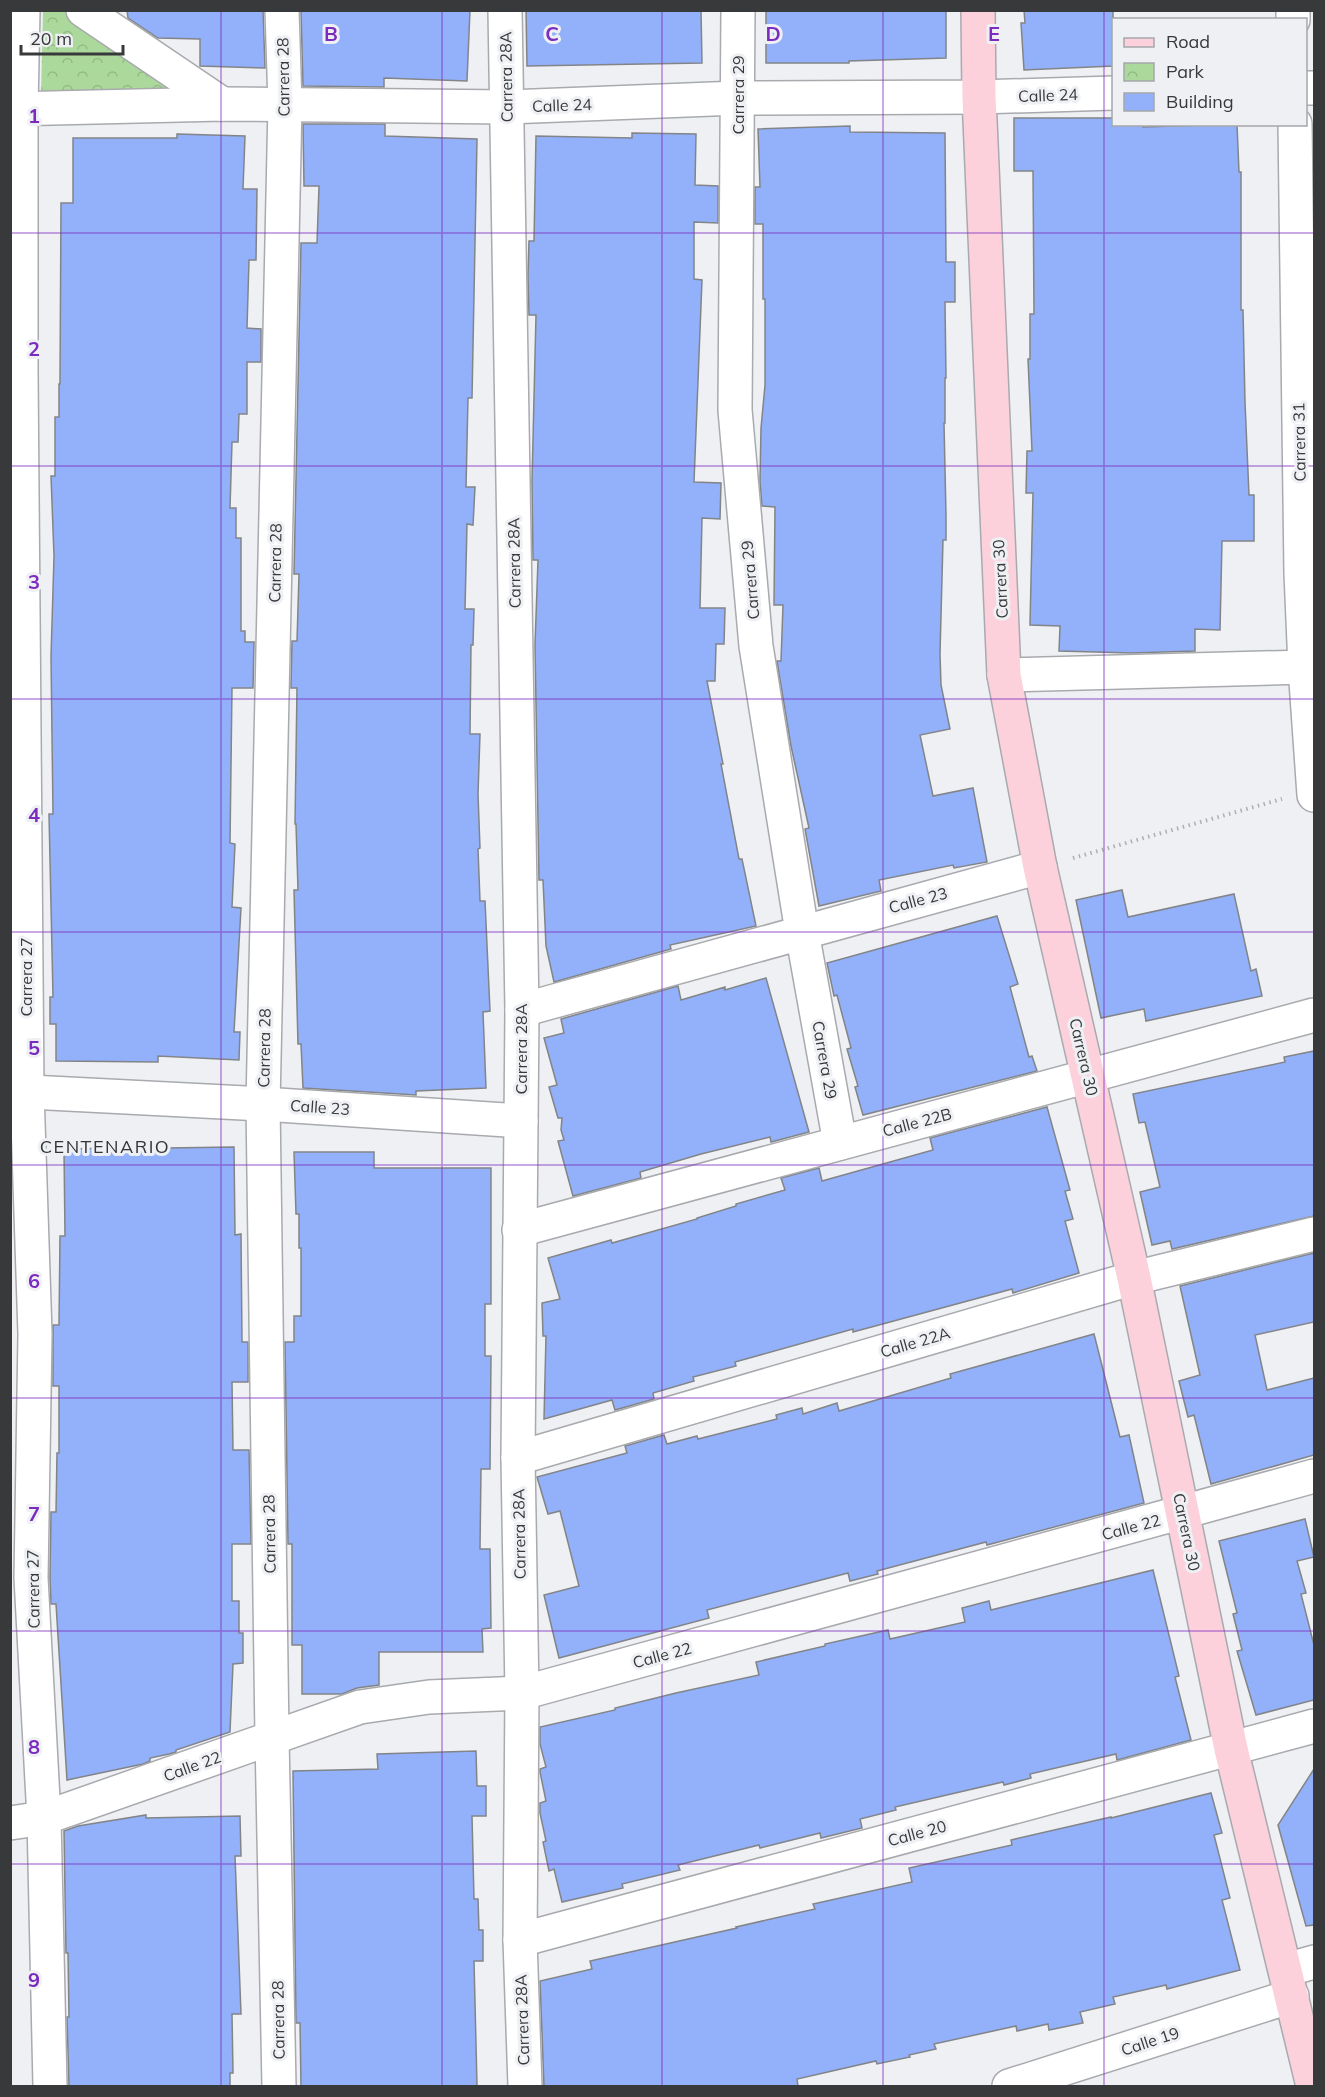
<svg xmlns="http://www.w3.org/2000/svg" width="1325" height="2097" font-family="Mulish,sans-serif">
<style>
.park{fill:url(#park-crowns)}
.building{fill:#92b1fa;stroke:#828488;stroke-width:1.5}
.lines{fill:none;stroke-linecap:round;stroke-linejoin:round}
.street-casing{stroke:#a8aaae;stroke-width:36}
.secondary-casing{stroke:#a8aaae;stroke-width:36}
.path{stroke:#adafb2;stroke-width:4;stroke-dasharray:1.5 4.5;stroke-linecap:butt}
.street{stroke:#fff;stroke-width:33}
.secondary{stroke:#fcd1dc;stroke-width:33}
.grid{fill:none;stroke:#7b2cbf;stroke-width:1.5;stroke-opacity:0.55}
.labels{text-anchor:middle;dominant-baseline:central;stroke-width:6;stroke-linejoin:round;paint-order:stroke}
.street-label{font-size:16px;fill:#38393a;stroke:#eef0f4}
.neighbourhood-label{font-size:18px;letter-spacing:1.5px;fill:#323437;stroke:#eef0f4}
.grid-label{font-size:20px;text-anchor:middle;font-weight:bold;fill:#7b2cbf;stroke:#eef0f4;stroke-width:6;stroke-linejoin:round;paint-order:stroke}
</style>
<defs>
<pattern id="park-crowns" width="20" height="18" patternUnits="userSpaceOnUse" patternTransform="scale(1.5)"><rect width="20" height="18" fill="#abd99b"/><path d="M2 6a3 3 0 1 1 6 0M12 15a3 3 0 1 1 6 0" fill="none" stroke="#94bb86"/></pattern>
</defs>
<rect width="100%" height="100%" fill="#eef0f4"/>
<!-- park -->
<path class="park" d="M67 10 206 99 41 96 43 11Z"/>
<!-- building -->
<g class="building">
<path d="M127 10H263L265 68 200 66V39L158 38 128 18Z"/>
<path d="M301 10H470L467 81 384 78V87L303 86Z"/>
<path d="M526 10H701L702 63 527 66Z"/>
<path d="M766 10H946V58L849 61V63H766Z"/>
<path d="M1024 10H1113V66L1024 70 1021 23H1025Z"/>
<path d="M1014 118H1113V124H1143V127L1237 124 1239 172H1241V310H1243L1245 402 1249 495H1254V541H1222L1220 630 1195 629V651L1132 653 1059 651 1060 626 1030 625 1033 493H1026L1027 451H1032L1028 359H1030V314H1034L1033 171H1014Z"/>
<path d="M303 124H385V136L477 139 472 398H468L466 487H475L473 525 467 524 465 609H474L473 645H471L470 734H480L478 794 480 848 478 849 480 901H485L490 1011 483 1012 486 1088 416 1091V1095L303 1088 301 1044H298L294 890H298L296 824H295L297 688H291L292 641H297L299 574H294L301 243H317L319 186H304Z"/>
<path d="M850 126V132L945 133 946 262H955V302H945L946 378H945V423H944L946 515V540H943L940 654 941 685 950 729 920 735 933 796 973 788 987 862 954 868 953 865 879 880 881 891 819 906 805 829 809 828 791 746 777 661H781L783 605H774L775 507 762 506 760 482 761 428 765 385V299H763V224H755V187H760L758 129Z"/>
<path d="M632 133 696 134 695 185 718 186V223L694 222V279L702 280 694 482 721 483 720 519 702 518 700 608H725L724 644H716L715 681H707L723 764H721L739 859H742L756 926 670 945 671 949 554 982 546 946 543 880H539L535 645 538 560H533L532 481 536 315H529L528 276 529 241H534L536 136 632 138Z"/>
<path d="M177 134 245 136 243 189H257L256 260H249L247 328 261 329V362H247V414H239L238 442H232L230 508H236V538H241V631H245V642H254L253 688H232L230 843 235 844 232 907 241 908 234 1032H240L239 1060 158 1056V1062L56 1061V1024H50V997H53L49 814H53L51 657 54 556 51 476H55V417H59V384H60L61 203H73V138H177Z"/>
<path d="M1122 890 1128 917 1234 894 1251 971 1256 969 1262 996 1146 1021 1144 1009 1101 1018 1076 900Z"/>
<path d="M997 916 1018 984 1010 987 1029 1057 1032 1056 1037 1071 863 1115 855 1087 858 1086 847 1049 851 1048 837 995 834 996 827 963Z"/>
<path d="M766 978 809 1132 771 1142 770 1137 701 1154 640 1172 641 1178 573 1196 558 1141 564 1140 561 1130 562 1118H558L549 1087 557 1085 544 1038 564 1033 561 1019 678 986 681 1000 725 987V990Z"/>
<path d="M1314 1051V1216L1172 1249 1170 1241 1152 1245 1140 1192 1160 1187 1145 1122 1139 1123 1133 1094 1285 1062 1284 1057Z"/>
<path d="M1047 1107 1070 1190 1065 1191 1073 1219 1065 1221 1079 1273 1013 1293 1012 1289 853 1332V1329L735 1362 736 1366 693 1377 694 1381 653 1393 654 1399 615 1410 612 1400 544 1419 546 1336H543L542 1303 560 1299 548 1258 611 1240 612 1243 697 1219V1218L736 1206V1204L785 1190 781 1178 819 1168 822 1181 933 1150 930 1138Z"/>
<path d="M234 1147 235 1235 241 1234 242 1342H248V1382H232L233 1450H249L251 1544H232V1601H239V1633H243V1663L233 1664 230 1732 176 1750V1752L169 1754 150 1758V1761L143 1764 67 1780 56 1604H51L50 1578 51 1512H56L57 1453H59V1386H53V1325H59L60 1236H65L64 1149 114 1148V1151H166V1148Z"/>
<path d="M294 1152H374V1168H491V1304H485V1356H491L490 1469H481L480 1549H490L491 1628 482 1629 483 1652H379V1685L357 1688 342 1694H302V1645H292V1544H288L285 1342H294V1316H301V1248H299V1214H296Z"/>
<path d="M1314 1253V1322L1255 1335 1267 1390 1314 1378V1455L1211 1484 1194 1415 1188 1417 1179 1381 1200 1375 1180 1286Z"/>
<path d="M1094 1334 1120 1437 1129 1435 1144 1503 987 1545 986 1542 877 1571 878 1574 850 1581 848 1573 707 1610 709 1618 559 1658 544 1595 579 1586 560 1511 548 1514 537 1477 627 1453 625 1446 664 1435 667 1444 697 1436 698 1439 777 1419 776 1415 802 1408 803 1414 837 1403 839 1411 951 1378 950 1374Z"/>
<path d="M1305 1519 1314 1557 1297 1561 1306 1593 1301 1594 1314 1645V1700L1256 1715 1237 1651 1242 1650 1233 1614 1237 1613 1219 1541Z"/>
<path d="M1153 1570 1179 1676 1175 1677 1191 1740 1117 1760 1116 1754 1030 1774 1031 1778 1004 1785 1003 1782 895 1807 896 1810 860 1819 862 1828 821 1838 820 1833 760 1848 759 1845 678 1865 680 1870 622 1884 623 1888 562 1902 554 1869 549 1871 543 1842 546 1841 540 1813V1803L546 1801 540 1772V1769L546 1767 540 1744V1727L615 1710V1708L676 1693 759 1675 756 1662 825 1646V1644L888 1630 890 1639 965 1622 962 1608 989 1601 991 1610Z"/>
<path d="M476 1751 477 1786H486V1816H472L474 1899H478L479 1930H483V1961H474L477 2086H301L300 2023H296L293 1771 378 1769 377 1754Z"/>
<path d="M1314 1769V1925L1306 1926 1278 1825Z"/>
<path d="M1211 1793 1222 1833 1214 1835 1230 1898 1222 1900 1240 1970 1167 1989 1166 1985 1113 1997 1115 2004 1080 2012 1083 2023 1049 2030 1048 2024 1017 2031 1016 2026 934 2044 936 2049 909 2055 910 2057 877 2064 876 2061 797 2079 798 2086H544L540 1981 592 1969 590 1961 737 1928 736 1927 815 1909 813 1904 912 1882 909 1868 1012 1845 1011 1840 1111 1817V1818Z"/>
<path d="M146 1815V1818L240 1816 241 1856H235L241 2014H232L233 2073H230V2086H69L67 2017H69L68 1953H66L64 1831 78 1826Z"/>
</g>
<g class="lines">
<!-- street casing -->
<g class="street-casing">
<g id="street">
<path d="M23 10 21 108V373L27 1092 35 1334 31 1578 44 1818 50 2086"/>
<path d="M83 10 222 104"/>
<path d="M505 10 522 1010 518 1458 522 1693 520 1940 525 2086"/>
<path d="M738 10 735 410 756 646 802 932 840 1143"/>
<path d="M1293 10V20"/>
<path d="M1306 88H1314"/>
<path d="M10 109 222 104 507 107 738 98 979 97 1114 93"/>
<path d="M1295 124 1301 573 1305 667 1314 795"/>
<path d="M1004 675 1305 667"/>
<path d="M522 1010 1040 867"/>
<path d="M10 1091 263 1104 521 1121"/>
<path d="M519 1230 1314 1015"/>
<path d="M518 1458 1134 1278 1314 1234"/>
<path d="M10 1823 44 1818 360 1707 429 1697 522 1693 1314 1476"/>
<path d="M520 1940 1314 1726"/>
<path d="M1286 1970 1314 1962"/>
<path d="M279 2086 272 1737 263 1104 285 105 282 10"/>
<path d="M1009 2086 1292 1996"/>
</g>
</g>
<!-- secondary casing -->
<g class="secondary-casing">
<path id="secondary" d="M978 10 979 97 1004 675 1040 867 1134 1278 1231 1749 1313 2086"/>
</g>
<!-- path -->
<path class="path" d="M1073 858 1282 799"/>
<!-- street -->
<use href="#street" class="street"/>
<!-- secondary -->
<use href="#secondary" class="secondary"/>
</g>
<!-- grid -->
<path class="grid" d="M221 10V2086M442 10V2086M662 10V2086M883 10V2086M1104 10V2086M10 233H1314M10 466H1314M10 699H1314M10 932H1314M10 1165H1314M10 1398H1314M10 1631H1314M10 1864H1314"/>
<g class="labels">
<!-- street labels -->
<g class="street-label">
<text transform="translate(283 77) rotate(-91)">Carrera 28</text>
<text transform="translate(506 77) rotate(-91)">Carrera 28A</text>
<text transform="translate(738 95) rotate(-90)">Carrera 29</text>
<text transform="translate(1048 95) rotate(-2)">Calle 24</text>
<text transform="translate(562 105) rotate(-2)">Calle 24</text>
<text transform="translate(1299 442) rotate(-91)">Carrera 31</text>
<text transform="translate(275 563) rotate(-89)">Carrera 28</text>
<text transform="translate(514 563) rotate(-91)">Carrera 28A</text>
<text transform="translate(1000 579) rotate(-93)">Carrera 30</text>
<text transform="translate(750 580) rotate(-95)">Carrera 29</text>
<text transform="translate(918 900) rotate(-15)">Calle 23</text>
<text transform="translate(26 977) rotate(-90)">Carrera 27</text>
<text transform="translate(264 1048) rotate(-89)">Carrera 28</text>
<text transform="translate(521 1049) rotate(-90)">Carrera 28A</text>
<text transform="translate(1084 1057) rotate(77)">Carrera 30</text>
<text transform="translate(825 1060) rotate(80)">Carrera 29</text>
<text transform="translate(320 1107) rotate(4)">Calle 23</text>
<text transform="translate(917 1122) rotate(-15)">Calle 22B</text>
<text transform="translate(915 1342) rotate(-16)">Calle 22A</text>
<text transform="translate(1131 1527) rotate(-15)">Calle 22</text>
<text transform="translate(1187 1532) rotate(78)">Carrera 30</text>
<text transform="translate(269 1534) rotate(-91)">Carrera 28</text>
<text transform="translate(519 1534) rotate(-91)">Carrera 28A</text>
<text transform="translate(33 1589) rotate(-91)">Carrera 27</text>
<text transform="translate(662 1655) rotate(-15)">Calle 22</text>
<text transform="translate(192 1766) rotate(-20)">Calle 22</text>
<text transform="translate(917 1833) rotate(-15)">Calle 20</text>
<text transform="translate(278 2020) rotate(-91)">Carrera 28</text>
<text transform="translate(522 2020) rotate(-92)">Carrera 28A</text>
<text transform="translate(1150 2041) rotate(-18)">Calle 19</text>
</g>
<!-- neighbourhood labels -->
<g class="neighbourhood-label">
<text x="105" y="1146">CENTENARIO</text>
</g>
</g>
<g class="grid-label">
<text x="331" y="41">B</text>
<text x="552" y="41">C</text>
<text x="773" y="41">D</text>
<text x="994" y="41">E</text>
<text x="34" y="123">1</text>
<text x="34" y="356">2</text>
<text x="34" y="589">3</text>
<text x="34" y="822">4</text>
<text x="34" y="1055">5</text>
<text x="34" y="1288">6</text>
<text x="34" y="1521">7</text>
<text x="34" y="1754">8</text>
<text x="34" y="1987">9</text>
</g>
<!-- border -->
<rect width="1325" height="2097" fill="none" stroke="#38393a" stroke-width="24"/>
<!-- legend -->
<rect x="1112" y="18" width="195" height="108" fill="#eef0f4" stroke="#a5a7aa" stroke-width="1.5"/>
<rect x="1124" y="38" width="30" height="9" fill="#fcd1dc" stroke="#a5a7aa" stroke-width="1.5"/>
<text x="1166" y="48" font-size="18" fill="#38393a">Road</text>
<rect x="1124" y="63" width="30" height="18" fill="url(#park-crowns)" stroke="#a5a7aa" stroke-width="1.5"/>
<text x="1166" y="78" font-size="18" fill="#38393a">Park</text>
<rect x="1124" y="93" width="30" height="18" fill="#92b1fa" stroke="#a5a7aa" stroke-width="1.5"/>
<text x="1166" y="108" font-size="18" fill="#38393a">Building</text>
<!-- scale -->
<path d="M21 45v9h102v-9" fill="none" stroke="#38393a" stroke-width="3"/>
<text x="30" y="45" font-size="18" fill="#38393a" stroke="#eef0f4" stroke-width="4.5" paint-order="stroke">20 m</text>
</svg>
